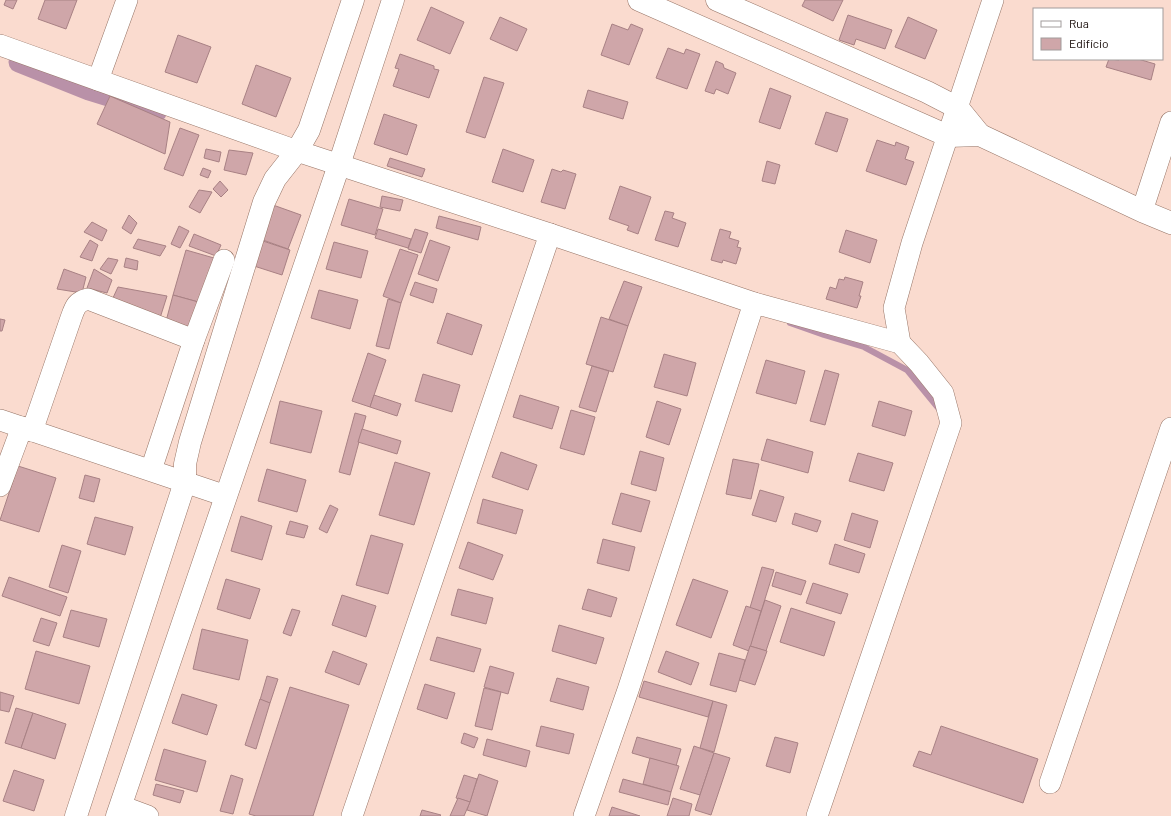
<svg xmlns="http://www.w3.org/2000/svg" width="1171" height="816" font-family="Barlow,sans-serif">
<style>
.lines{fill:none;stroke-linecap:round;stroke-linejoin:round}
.stream{stroke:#b991a8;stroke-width:6}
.canal{stroke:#b991a8;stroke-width:21}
.building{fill:#cfa6a9;stroke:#a88184}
.street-casing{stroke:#967466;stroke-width:22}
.secondary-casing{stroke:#967466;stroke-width:23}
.street{stroke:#fff;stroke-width:21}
.secondary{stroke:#fff;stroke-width:22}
</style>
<rect width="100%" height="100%" fill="#fadbcf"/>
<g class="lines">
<!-- stream -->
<path class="stream" d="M790 323 824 335 864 347 907 370 939 409"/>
<!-- canal -->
<path class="canal" d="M19 62 89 90 157 111"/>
</g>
<!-- building -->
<g class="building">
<path d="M6 0H17L13 9 4 5Z"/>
<path d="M45 0H77L66 29 38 19Z"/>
<path d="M805 0H843L833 21 802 6Z"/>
<path d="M431 7 464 22 450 54 417 40Z"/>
<path d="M848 15 892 30 885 49 856 39 854 45 839 40Z"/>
<path d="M500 17 527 29 517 51 490 39Z"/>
<path d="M908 17 937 30 925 59 895 47Z"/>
<path d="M612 24 628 30 631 24 643 29 629 65 601 55Z"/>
<path d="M178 35 211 47 197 83 165 72Z"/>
<path d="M668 48 684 54 686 49 700 54 687 89 656 78Z"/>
<path d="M400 54 434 66V69L439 70 429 98 393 86 399 69 395 68Z"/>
<path d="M1109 59 1119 60 1120 59H1138L1155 64 1151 80 1106 67Z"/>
<path d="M716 61 723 64 724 68 736 73 728 94 716 89 714 94 705 91Z"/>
<path d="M256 65 291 78 276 117 242 104Z"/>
<path d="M484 77 504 83 485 138 466 132Z"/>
<path d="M770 88 791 96 780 129 759 122Z"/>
<path d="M588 90 628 102 623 119 583 107Z"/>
<path d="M110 96 170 122 165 154 97 124Z"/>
<path d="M826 112 848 119 837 152 815 144Z"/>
<path d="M384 114 417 125 407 155 374 144Z"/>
<path d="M180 128 199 135 183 176 164 169Z"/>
<path d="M877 140 895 146 896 142 909 147 905 159 914 162 906 185 866 171Z"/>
<path d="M206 149 221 152 219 162 204 158Z"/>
<path d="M503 149 534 160 523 192 492 182Z"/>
<path d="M229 150 253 153 246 175 224 170Z"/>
<path d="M390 158 425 169 422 177 387 166Z"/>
<path d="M767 161 780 165 775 184 762 181Z"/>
<path d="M203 168 211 171 208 178 200 175Z"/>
<path d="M552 169 561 172 563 170 576 174 565 209 541 202Z"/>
<path d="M220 181 228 190 221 197 213 189Z"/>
<path d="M620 186 651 197 638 234 627 230 629 226 609 219Z"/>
<path d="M199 190 212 192 200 213 189 207Z"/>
<path d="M382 196 403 200 400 211 380 207Z"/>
<path d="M349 199 383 209 375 235 341 225Z"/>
<path d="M273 205 301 215 288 249 260 239Z"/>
<path d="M665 211 674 213 672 218 686 223 678 247 655 240Z"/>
<path d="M129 215 137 223 131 234 122 228Z"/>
<path d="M439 216 481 227 478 240 436 228Z"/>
<path d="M92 222 107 230 102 241 84 232Z"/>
<path d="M179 226 189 231 180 248 171 244Z"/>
<path d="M378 229 411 239 408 248 375 238Z"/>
<path d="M415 229 428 233 421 253 408 249Z"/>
<path d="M720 229 731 232 729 238 739 241 737 247 741 248 736 264 723 260 722 263 711 260Z"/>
<path d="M846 230 877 240 870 263 839 252Z"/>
<path d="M194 234 221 245 216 256 189 246Z"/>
<path d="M138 239 166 246 160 256 133 248Z"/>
<path d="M90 240 98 245 92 261 80 257Z"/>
<path d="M430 240 450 247 438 281 418 274Z"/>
<path d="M263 241 290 250 282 275 254 266Z"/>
<path d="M334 242 368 251 361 278 326 269Z"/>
<path d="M400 249 418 255 401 303 383 296Z"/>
<path d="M186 250 214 258 202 303 173 295Z"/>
<path d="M108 258 118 260 111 274 100 269Z"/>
<path d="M126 258 138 261 137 270 124 267Z"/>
<path d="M64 269 86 277 82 293 57 289Z"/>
<path d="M94 269 112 280 107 293 87 288Z"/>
<path d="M845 277 863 282 859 296H861L857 308 826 299 830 287 836 289 839 279 844 280Z"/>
<path d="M624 281 642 287 628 326 609 319Z"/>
<path d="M415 282 437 289 433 303 410 295Z"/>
<path d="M118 287 167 296 160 318 112 300Z"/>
<path d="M319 290 358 300 350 329 311 318Z"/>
<path d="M173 295 202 303 194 333 165 325Z"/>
<path d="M388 299 401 303 389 349 376 346Z"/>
<path d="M447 313 482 325 472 355 437 343Z"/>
<path d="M601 317 628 326 613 372 586 364Z"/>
<path d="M0 319 5 320 2 331H0Z"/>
<path d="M368 353 386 360 370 407 352 401Z"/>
<path d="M664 354 696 363 687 396 654 387Z"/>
<path d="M766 360 805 371 796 404 756 393Z"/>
<path d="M592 366 609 371 596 412 579 407Z"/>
<path d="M825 370 839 374 825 425 810 421Z"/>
<path d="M423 374 460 385 452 412 415 401Z"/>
<path d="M374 395 401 404 397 416 370 407Z"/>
<path d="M520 395 559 407 552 429 513 417Z"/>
<path d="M280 401 322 411 311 453 270 443Z"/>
<path d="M657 401 681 409 669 445 646 437Z"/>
<path d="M879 401 912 411 905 436 872 426Z"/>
<path d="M571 410 595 417 584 455 560 448Z"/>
<path d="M355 413 366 416 350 475 339 472Z"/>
<path d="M362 429 401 441 397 454 358 442Z"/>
<path d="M767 439 813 452 808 473 761 460Z"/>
<path d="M640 451 664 458 656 491 631 484Z"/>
<path d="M501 452 537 465 528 490 492 477Z"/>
<path d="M858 453 893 463 884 491 849 481Z"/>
<path d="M733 459 759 464 751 499 726 494Z"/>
<path d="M395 462 430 473 414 525 379 515Z"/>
<path d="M18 466 56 478 39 532 0 520Z"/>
<path d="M267 469 306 480 297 512 258 501Z"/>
<path d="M85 475 100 479 94 502 79 498Z"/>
<path d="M760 490 784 497 776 522 752 515Z"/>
<path d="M621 493 650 501 641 532 612 524Z"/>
<path d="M483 499 523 510 516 534 477 523Z"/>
<path d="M330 505 338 509 327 533 319 529Z"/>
<path d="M795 513 821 521 817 532 792 524Z"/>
<path d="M852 513 878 521 870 548 844 540Z"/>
<path d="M241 516 272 526 262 560 231 551Z"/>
<path d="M95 517 133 527 125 555 87 544Z"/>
<path d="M290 521 308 526 304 538 286 534Z"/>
<path d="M371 535 403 544 388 594 356 585Z"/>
<path d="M603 539 635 547 629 571 597 563Z"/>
<path d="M468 542 503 555 493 580 459 568Z"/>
<path d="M835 544 865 554 859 573 829 564Z"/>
<path d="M62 545 81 551 68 593 49 587Z"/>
<path d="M762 567 774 570 760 615 749 611Z"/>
<path d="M776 572 806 581 801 595 772 586Z"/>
<path d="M9 577 67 597 60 616 2 596Z"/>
<path d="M226 579 260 589 250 619 217 609Z"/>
<path d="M693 579 728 591 711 638 676 625Z"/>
<path d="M813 583 848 594 841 614 806 603Z"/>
<path d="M458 589 493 598 486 624 451 615Z"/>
<path d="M588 589 617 598 611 617 582 609Z"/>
<path d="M342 595 376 606 366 637 332 625Z"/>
<path d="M765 600 781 606 766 651 750 646Z"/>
<path d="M746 606 761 611 749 651 733 645Z"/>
<path d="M791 608 835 622 824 656 780 642Z"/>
<path d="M292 609 300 611 291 636 283 633Z"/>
<path d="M71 610 107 619 99 647 63 637Z"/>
<path d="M41 618 57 623 49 646 33 641Z"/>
<path d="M559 625 604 638 596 664 552 651Z"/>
<path d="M202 629 248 640 239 680 193 669Z"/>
<path d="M437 637 481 649 474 672 430 660Z"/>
<path d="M750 646 767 651 755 685 739 680Z"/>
<path d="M36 651 90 666 79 704 25 689Z"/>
<path d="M333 651 367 664 359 685 325 672Z"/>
<path d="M666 651 699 663 691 685 658 672Z"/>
<path d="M719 653 745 660 736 692 710 685Z"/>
<path d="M490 666 514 673 508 694 484 687Z"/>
<path d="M267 676 278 679 270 703 260 700Z"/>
<path d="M557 678 589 687 583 710 550 701Z"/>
<path d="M644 681 713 701 708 717 639 697Z"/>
<path d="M425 684 455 693 447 719 417 709Z"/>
<path d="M290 687 349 705 313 816H256L249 814Z"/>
<path d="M484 688 501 692 492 730 475 726Z"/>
<path d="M0 692 14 696 9 712 0 710Z"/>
<path d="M182 694 217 705 207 735 172 723Z"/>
<path d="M260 699 270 703 256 749 245 745Z"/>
<path d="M713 701 727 705 714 752 700 748Z"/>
<path d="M16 708 33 713 21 748 5 743Z"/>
<path d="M33 713 66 724 55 759 21 748Z"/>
<path d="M541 726 574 734 569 754 536 746Z"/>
<path d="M941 726 1038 759 1023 803 913 766 919 751 931 755Z"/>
<path d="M464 733 478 738 474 748 461 743Z"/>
<path d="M637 737 681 749 676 766 632 753Z"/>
<path d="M775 737 798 743 790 773 766 766Z"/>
<path d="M487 739 530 751 526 767 483 755Z"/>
<path d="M694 746 714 753 700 795 680 789Z"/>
<path d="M164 749 206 761 197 792 155 780Z"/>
<path d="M714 753 730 758 711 815 695 810Z"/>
<path d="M650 758 679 766 671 792 643 784Z"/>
<path d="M14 770 44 780 34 811 3 801Z"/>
<path d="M479 774 498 781 487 816 467 810Z"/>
<path d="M231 775 243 779 233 814 220 811Z"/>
<path d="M464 775 477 779 470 802 456 798Z"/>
<path d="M623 779 671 792 668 805 619 792Z"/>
<path d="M156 784 184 791 180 803 153 795Z"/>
<path d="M458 798 470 802 464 816H450Z"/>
<path d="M673 798 692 804 689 816H667Z"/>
<path d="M612 807 640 816H609Z"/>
<path d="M422 810 441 815 440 816H420Z"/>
</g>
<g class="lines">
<!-- street casing -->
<g class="street-casing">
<g id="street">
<path d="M0 45 297 151 550 234 754 303 900 343 919 363 943 393 951 423 817 816"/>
<path d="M98 80 127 0"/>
<path d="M1142 211 1171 122"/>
<path d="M900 343 894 308 912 243 993 0"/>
<path d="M0 420 226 496"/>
<path d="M32 431 71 318C75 307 76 302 88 299L194 340"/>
<path d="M151 470 194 340 224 260"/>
<path d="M0 486 22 427"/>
<path d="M1050 783 1171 428"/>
<path d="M121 806 148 816"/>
<path d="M352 816 550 234"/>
<path d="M584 816 628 690 754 303"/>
</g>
</g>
<!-- secondary casing -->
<g class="secondary-casing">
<g id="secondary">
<path d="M639 0 948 136 980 135 1142 211 1171 223"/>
<path d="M717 0 927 92 958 108 980 135"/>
<path d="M76 816 185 482V464L190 442 264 202 275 179 297 151 309 130 353 0"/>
<path d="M117 816 339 165 393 0"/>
</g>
</g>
<!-- street -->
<use href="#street" class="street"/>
<!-- secondary -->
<use href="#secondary" class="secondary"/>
</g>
<!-- legend -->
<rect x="1033" y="8" width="130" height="52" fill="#ffffff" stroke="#a19c9b"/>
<rect x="1041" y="21" width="20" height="6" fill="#ffffff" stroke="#a19c9b"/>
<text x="1069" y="28" font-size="12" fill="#140805">Rua</text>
<rect x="1041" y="38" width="20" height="12" fill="#cfa6a9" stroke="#a19c9b"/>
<text x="1069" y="48" font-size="12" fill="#140805">Edifício</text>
</svg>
